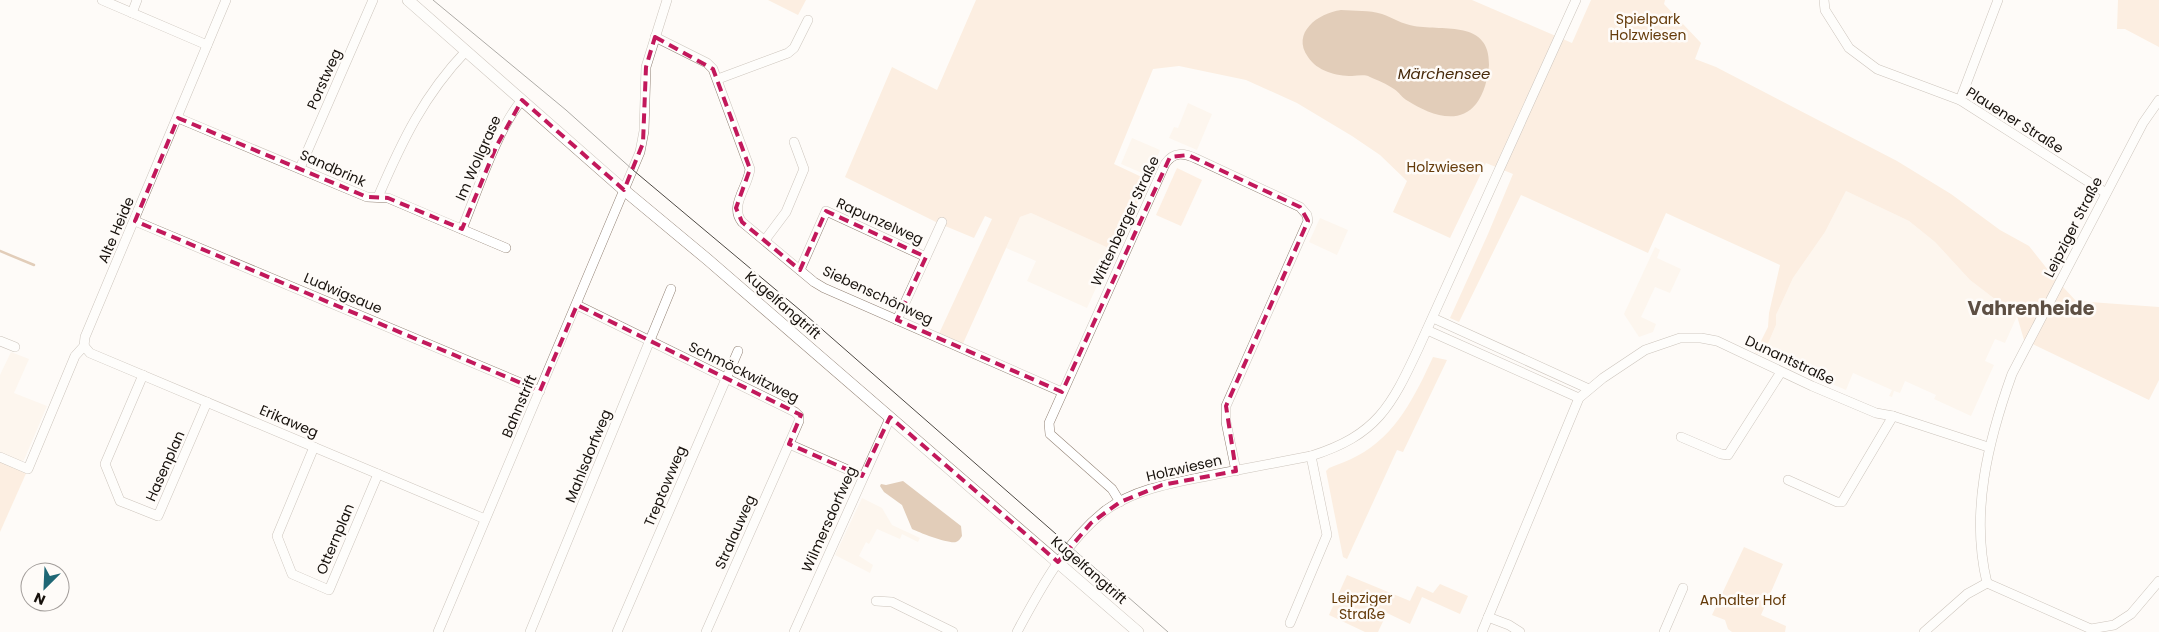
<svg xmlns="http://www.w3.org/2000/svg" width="2159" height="632" font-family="Poppins,sans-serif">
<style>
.built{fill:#fdefe2}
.green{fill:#fadec5}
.water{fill:#c0956e}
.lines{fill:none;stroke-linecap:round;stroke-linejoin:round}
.stream{stroke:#c0956e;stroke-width:2.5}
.minor-casing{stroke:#928275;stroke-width:10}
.tertiary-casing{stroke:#928275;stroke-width:12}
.minor{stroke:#fff;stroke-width:9}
.tertiary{stroke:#fff;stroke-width:11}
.tram{stroke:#4e4944;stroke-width:1}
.marked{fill:none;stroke:#c2185b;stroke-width:4;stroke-dasharray:10 6;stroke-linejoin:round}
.labels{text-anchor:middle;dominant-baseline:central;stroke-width:5;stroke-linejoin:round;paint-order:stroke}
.park-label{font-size:14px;fill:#643a09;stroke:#fefbf8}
.street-label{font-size:14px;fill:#17110c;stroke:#fefbf8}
.water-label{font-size:15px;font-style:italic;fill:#472909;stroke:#fefbf8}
.district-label{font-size:19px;font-weight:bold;fill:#5d4f43;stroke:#fefbf8}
</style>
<rect width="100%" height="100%" fill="#fefbf8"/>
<!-- built -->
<g class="built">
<path d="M1188 103 1212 114 1197 150 1169 138 1174 127 1178 128Z"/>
<path d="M1132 138 1160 150 1149 176 1121 164Z"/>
<path d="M1177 168 1202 180 1181 226 1156 215Z"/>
<path d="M1846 191 1909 221 1935 242 1970 280 2017 316 2005 343 1995 339 1985 361 1994 365 1971 416 1934 399 1936 395 1905 381 1900 393 1894 391 1892 397 1889 396 1892 390 1853 373 1846 390 1763 355 1776 325V315L1793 278 1825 232Z"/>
<path d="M1031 213 1113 250 1087 308 1027 281 1036 261 1006 248 1020 217Z"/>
<path d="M1320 218 1348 230 1337 255 1309 242Z"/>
<path d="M1655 247 1660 250 1657 258 1681 269 1670 293 1655 287 1641 317 1656 324 1653 332 1639 337 1624 314Z"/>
<path d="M11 352 29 359 14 393 47 406 24 460 20 462 0 453V375Z"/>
<path d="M862 498 882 508 892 525 920 538 918 542 902 534 900 539 877 529 869 544 866 542 859 556 873 565 870 573 835 555Z"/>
</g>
<!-- green -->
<g class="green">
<path d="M768 0H806L798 15Z"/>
<path d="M976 0H1472L1572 43 1591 0H1665L1664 4 1701 43 1695 59 1716 67 1897 161 1951 194 2000 230 2029 246 2052 275 2076 301 2159 307V380L2149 400 2024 340 2017 316 1970 280 1935 242 1909 221 1846 191 1825 232 1793 278 1776 315V325L1763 355 1755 353 1768 327 1769 313 1780 265 1666 213 1648 253 1521 195 1459 322 1450 318 1488 234 1513 174 1486 163 1450 238 1393 212 1407 181 1380 155 1352 136 1297 103 1246 80 1179 66 1153 69 1114 164 1148 180 1115 251 1031 213 1020 217 961 348 937 338 992 219 985 216 974 238 938 223 845 177 892 67 937 90Z"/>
<path d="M2118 0H2159V47L2125 29H2117Z"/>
<path d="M1433 357 1447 360 1403 452 1397 450 1347 559 1343 557 1326 471 1329 468C1338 464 1348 461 1357 456 1396 436 1416 394 1433 357Z"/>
<path d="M0 460 28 469 0 532Z"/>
<path d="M1744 547 1783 564 1761 615 1786 626 1785 632H1732L1728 629 1725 620 1712 615Z"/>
<path d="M1347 575 1410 601 1417 586 1433 593 1440 584 1468 596 1460 614 1422 597 1410 624 1387 613 1378 632H1365L1329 615Z"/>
</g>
<!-- water -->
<g class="water">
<path d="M1341 10C1355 11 1369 10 1382 14 1393 18 1402 24 1414 26 1445 31 1490 20 1489 65 1488 78 1484 94 1476 104 1458 127 1427 113 1408 101 1402 98 1399 92 1394 89 1387 84 1377 80 1370 77 1364 74 1358 76 1352 76 1336 76 1317 71 1308 57 1291 33 1318 13 1341 10Z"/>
<path d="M903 481 961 526 962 536C960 539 959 541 956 542 949 544 920 533 912 529L902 505 884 492 880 486 881 484 886 485Z"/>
</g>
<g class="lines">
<!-- stream -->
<path class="stream" d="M0 251 34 265"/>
<!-- minor casing -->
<g class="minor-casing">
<g id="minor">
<path d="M102 0 207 45"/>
<path d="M1824 0 1825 10 1849 48 1877 69 1960 100 2106 193"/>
<path d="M132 13 137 0"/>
<path d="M655 37 707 63 713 69 750 169C748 187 729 206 742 222L814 282 824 288 1062 392"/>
<path d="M718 79 788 53 794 48 808 20"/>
<path d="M1960 100 1998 0"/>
<path d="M178 118 367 197 388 198 506 248"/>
<path d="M300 168 373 0"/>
<path d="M378 197C402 141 424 95 466 51"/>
<path d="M135 221 540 391"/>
<path d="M462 229C477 193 497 129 522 100"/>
<path d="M765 240 786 212 804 169 794 142"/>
<path d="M926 257 942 222"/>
<path d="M800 270 826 211 926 257 897 320"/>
<path d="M577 305 795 412 799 416V421L789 444 862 476"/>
<path d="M1433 318 1589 389"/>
<path d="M1427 330 1579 398"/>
<path d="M0 341 15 347"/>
<path d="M84 346 90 353 485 519"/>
<path d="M143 375 105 464 120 501 158 516 207 402"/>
<path d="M1681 437 1721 454 1728 455 1781 372"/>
<path d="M314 447 277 536 292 574 329 590 378 474"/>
<path d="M0 457 28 469 75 356 84 346 85 337 226 0"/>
<path d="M1788 480 1837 502H1842L1893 416"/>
<path d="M1120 502 1112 489 1050 434 1049 423 1165 164C1174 151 1184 153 1197 159L1300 207 1307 215 1308 221 1226 406V422L1236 471"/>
<path d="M1987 583 2091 629 2114 625 2131 614 2159 581"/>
<path d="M876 601 892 602 953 632"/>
<path d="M1488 617 1509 625 1520 632"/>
<path d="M1290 623 1327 535 1311 456"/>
<path d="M438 632 640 152 644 131 646 67 667 0"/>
<path d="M530 632 671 289"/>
<path d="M617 632 738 351"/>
<path d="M706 632 789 444"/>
<path d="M794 632 890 418"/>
<path d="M1017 632C1040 589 1066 541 1106 510 1138 487 1179 482 1217 474 1248 468 1279 462 1311 456 1377 435 1391 407 1419 347L1576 0"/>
<path d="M1482 632 1579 398 1603 378 1645 350 1680 338H1701L1717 341 1812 386 1876 413 1893 416 1988 447"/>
<path d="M1664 632 1683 588"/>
<path d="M1924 632 1967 594 1987 583C1970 513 1988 441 2012 374L2143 123 2159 100"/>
</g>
</g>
<!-- tertiary casing -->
<g class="tertiary-casing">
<path id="tertiary" d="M408 0 624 190 707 259 1138 632"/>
</g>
<!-- minor -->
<use href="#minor" class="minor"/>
<!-- tertiary -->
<use href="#tertiary" class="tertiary"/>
<!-- tram -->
<path class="tram" d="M433 0 566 110 633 170 800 310 1168 632"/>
</g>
<!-- marked area -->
<path d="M0 0H2159V632H0ZM655 37 713 69 750 169 736 208 742 222 800 270 826 211 926 257 897 320 1062 392 1170 157 1188 155 1300 207 1308 221 1226 406 1236 471 1162 485 1120 502 1091 523 1058 562 890 417 862 476 789 444 801 415 577 305 540 391 135 221 178 118 367 197 388 198 462 229 497 145 522 100 624 190 643 143 646 67Z" fill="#fefbf8" fill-opacity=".55" fill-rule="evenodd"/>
<path class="marked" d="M655 37 713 69 750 169 736 208 742 222 800 270 826 211 926 257 897 320 1062 392 1170 157 1188 155 1300 207 1308 221 1226 406 1236 471 1162 485 1120 502 1091 523 1058 562 890 417 862 476 789 444 801 415 577 305 540 391 135 221 178 118 367 197 388 198 462 229 497 145 522 100 624 190 643 143 646 67Z"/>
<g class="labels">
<!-- park labels -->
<g class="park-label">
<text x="1648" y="19">Spielpark<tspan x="1648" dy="16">Holzwiesen</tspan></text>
<text x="1445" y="167">Holzwiesen</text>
<text x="1362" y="598">Leipziger<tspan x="1362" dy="16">Straße</tspan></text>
<text x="1743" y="600">Anhalter Hof</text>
</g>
<!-- street labels -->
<g class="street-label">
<text transform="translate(324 79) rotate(-66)">Porstweg</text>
<text transform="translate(2015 120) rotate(32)">Plauener Straße</text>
<text transform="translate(478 158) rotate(-66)">Im Wollgrase</text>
<text transform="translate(333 168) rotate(24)">Sandbrink</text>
<text transform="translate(880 221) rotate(24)">Rapunzelweg</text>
<text transform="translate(1125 221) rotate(-65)">Wittenberger Straße</text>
<text transform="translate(2073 227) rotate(-63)">Leipziger Straße</text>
<text transform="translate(116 230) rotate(-67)">Alte Heide</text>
<text transform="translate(343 293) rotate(23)">Ludwigsaue</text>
<text transform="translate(878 295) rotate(25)">Siebenschönweg</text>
<text transform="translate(783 305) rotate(41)">Kugelfangtrift</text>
<text transform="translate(1790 360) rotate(25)">Dunantstraße</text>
<text transform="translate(744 372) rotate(26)">Schmöckwitzweg</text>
<text transform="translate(519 406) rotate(-67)">Bahnstrift</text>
<text transform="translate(289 421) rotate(23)">Erikaweg</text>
<text transform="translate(588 456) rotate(-68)">Mahlsdorfweg</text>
<text transform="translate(165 466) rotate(-66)">Hasenplan</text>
<text transform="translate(1184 468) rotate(-13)">Holzwiesen</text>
<text transform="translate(665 486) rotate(-67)">Treptowweg</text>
<text transform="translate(829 519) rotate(-66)">Wilmersdorfweg</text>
<text transform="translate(735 532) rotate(-66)">Stralauweg</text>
<text transform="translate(335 539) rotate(-67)">Otternplan</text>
<text transform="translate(1089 570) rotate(41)">Kugelfangtrift</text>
</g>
<!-- water labels -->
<g class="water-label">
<text x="1444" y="73">Märchensee</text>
</g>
<!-- district labels -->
<g class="district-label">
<text x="2031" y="308">Vahrenheide</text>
</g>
</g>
<!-- north arrow -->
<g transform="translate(45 587) rotate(204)"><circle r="24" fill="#fefbf8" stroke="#a29d9a"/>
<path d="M0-4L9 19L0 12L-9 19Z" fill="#1f6775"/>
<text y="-8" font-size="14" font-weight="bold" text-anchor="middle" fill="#17110c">N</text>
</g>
</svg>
